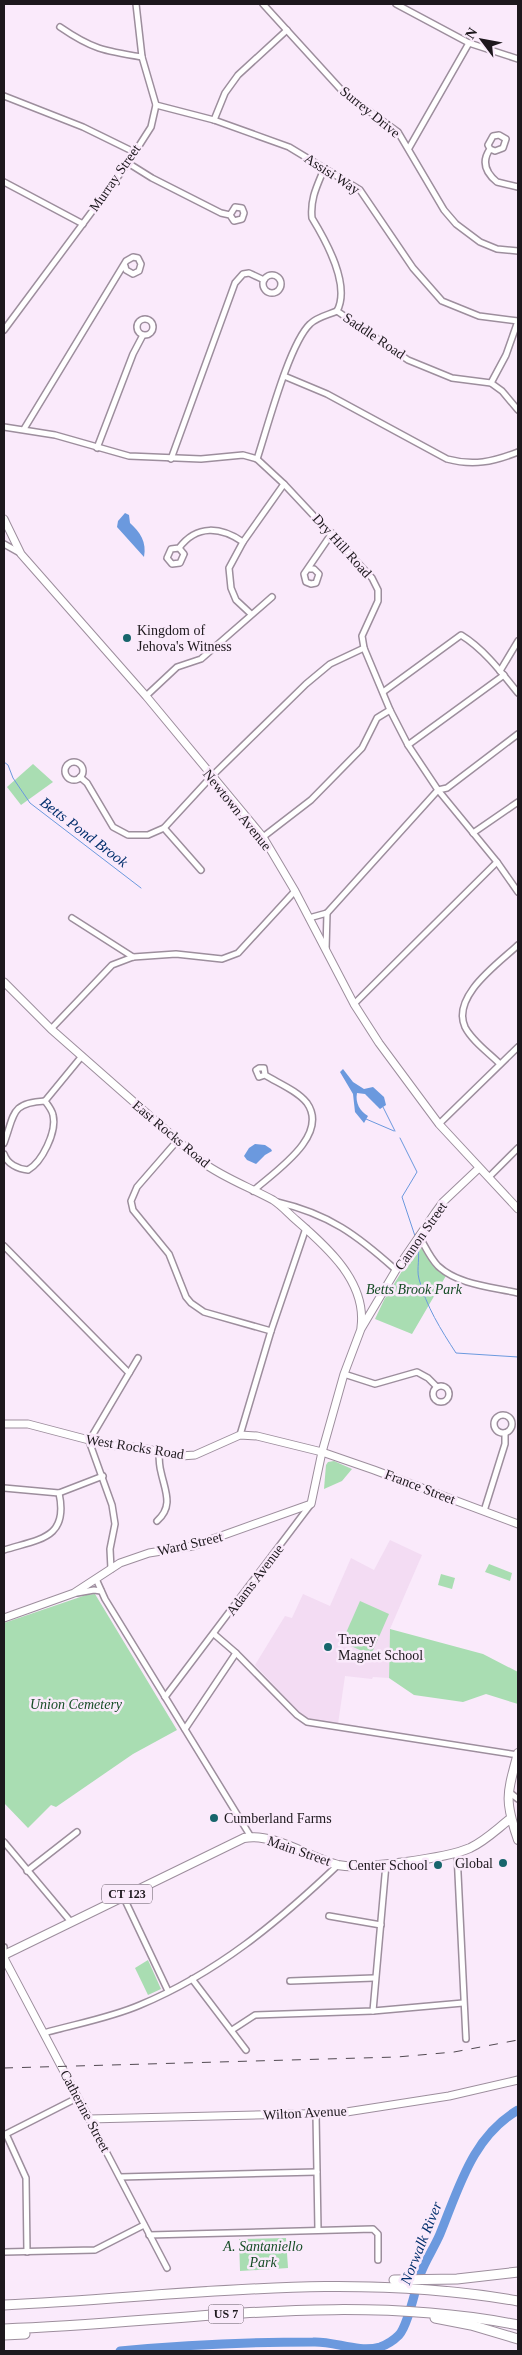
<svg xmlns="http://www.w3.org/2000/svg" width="522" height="2355" font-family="Georgia,serif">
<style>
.built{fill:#f3dcf3}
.green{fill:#a9ddb2}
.water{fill:#6b99de}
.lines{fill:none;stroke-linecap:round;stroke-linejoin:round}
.stream{stroke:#6b99de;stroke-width:1}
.river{stroke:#6b99de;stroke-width:9}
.street-casing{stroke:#9d8e9d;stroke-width:8}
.secondary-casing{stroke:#9d8e9d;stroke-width:9}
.primary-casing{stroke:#9d8e9d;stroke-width:10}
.highway-casing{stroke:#9d8e9d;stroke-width:11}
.street{stroke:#fff;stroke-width:5}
.secondary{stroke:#fff;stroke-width:7}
.primary{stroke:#fff;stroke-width:8}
.highway{stroke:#fff;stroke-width:9}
.rail{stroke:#514951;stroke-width:1;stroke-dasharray:9 9;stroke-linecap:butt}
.poi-dot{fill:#17656c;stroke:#faeafb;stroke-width:2}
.labels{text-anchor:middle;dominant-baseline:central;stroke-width:5;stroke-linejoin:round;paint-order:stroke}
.shield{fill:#faeafb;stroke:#5f5760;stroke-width:1}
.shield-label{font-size:12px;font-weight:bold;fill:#1d181d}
.street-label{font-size:14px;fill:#1d181d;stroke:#faeafb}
.poi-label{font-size:14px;fill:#1d181d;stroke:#faeafb;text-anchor:start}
.park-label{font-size:14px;font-style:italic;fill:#144b24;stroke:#faeafb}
.water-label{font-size:15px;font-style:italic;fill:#03306d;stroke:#faeafb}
</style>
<rect width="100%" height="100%" fill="#faeafb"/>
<!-- built -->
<path class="built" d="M390 1540 422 1555 390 1629 389 1678 373 1677 372 1679 345 1676 338 1724 308 1718 300 1713 255 1665 285 1616 292 1618 303 1594 330 1606 351 1558 374 1570Z"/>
<!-- green -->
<g class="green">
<path d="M33 764 53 782 21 805 7 787Z"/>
<path d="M417 1247H422L438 1268 447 1274 412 1334 375 1319 384 1300Z"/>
<path d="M334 1461 352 1469 342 1481 324 1489 326 1465 328 1462Z"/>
<path d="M489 1564 512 1573 510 1581 485 1572Z"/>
<path d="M441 1574 455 1578 452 1589 438 1585Z"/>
<path d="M95 1594 177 1730 133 1754 56 1807 51 1805 28 1828 4 1803V1623L86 1595Z"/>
<path d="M360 1601 389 1614 371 1655 342 1642Z"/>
<path d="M390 1629 483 1654 518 1672V1704L486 1694 463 1702 414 1695 389 1678Z"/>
<path d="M148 1960 161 1989 148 1995 135 1968Z"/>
<path d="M286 2238 288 2268 240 2271 239 2239Z"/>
</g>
<!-- water -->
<g class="water">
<path d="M125 513 129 515 130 523C140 532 147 542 144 557L117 527 118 521Z"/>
<path d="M343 1069 353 1082 364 1089 373 1087 384 1097 386 1105 380 1109 365 1094 357 1093C355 1103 360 1111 368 1116L364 1123 355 1112 353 1094 340 1072Z"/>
<path d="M255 1144 265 1145 271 1149 272 1151 265 1155 256 1164 247 1160 244 1156 249 1148Z"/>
</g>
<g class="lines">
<!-- stream -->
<g class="stream">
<path d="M4 762 8 765 13 778 30 803 141 888"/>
<path d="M383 1107 395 1131"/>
<path d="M366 1119 394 1131"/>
<path d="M400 1138 417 1172 402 1197 415 1236"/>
<path d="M417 1245C421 1257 416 1268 419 1279 426 1306 441 1330 456 1353L518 1357"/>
</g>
<!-- river -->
<path class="river" d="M120 2351C184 2345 248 2342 313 2342 335 2341 357 2353 380 2347 386 2345 394 2340 399 2335 408 2325 415 2290 420 2275 425 2261 434 2248 440 2234 459 2188 472 2137 518 2110"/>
<!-- street casing -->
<g class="street-casing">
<g id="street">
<path d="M263 4 345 94 398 132 444 210 456 224 480 242 497 249 518 251"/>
<path d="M396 4 469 43 518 59"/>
<path d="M60 27C92 49 104 51 142 57"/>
<path d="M4 96 83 127 134 152"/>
<path d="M156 105 214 120 289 147 360 190 413 268 442 301 479 316 518 321"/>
<path d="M214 120 225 93 238 75 287 30"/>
<path d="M409 148 469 43"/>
<path d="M490 149 495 151 503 148 506 139 499 135 493 136 488 145 490 149C481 162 486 173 497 182L518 187"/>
<path d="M128 163 152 178 221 213 230 215 234 221 242 219 244 213 242 208 235 207 230 215"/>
<path d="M324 169C317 186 310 199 312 218 326 241 351 285 337 311"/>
<path d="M4 182 83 224"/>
<circle cx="272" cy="284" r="9"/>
<path d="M337 311 408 360 452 378 491 383 502 391 518 410"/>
<circle cx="145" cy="327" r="8"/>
<path d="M4 330 128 163 151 127 156 105 142 57 136 4"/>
<path d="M284 376 327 394 447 459C473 466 493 462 518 452"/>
<path d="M491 383 506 355 518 321"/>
<path d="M4 427 55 435 129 456 201 459 243 455 257 459 284 484 372 578 378 590V601L362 636 364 648 390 710 408 745 438 790 497 862 518 892"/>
<path d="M24 429 126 261 133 257 138 258 141 264 139 271 133 274 126 270 125 266"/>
<path d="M97 448 133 354 143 335"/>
<path d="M171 459 235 283 243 274 249 273 264 280"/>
<path d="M257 459C267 429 289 344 310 324 317 317 328 315 337 311"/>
<path d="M4 544 20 553"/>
<path d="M179 548 184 554 180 563 172 564 167 558 171 549 179 548C197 524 221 527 243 542"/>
<path d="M309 569H314L319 574 316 583 311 584 306 582 304 574 332 533"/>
<path d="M251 614 236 600 231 588 229 568 243 542 284 484"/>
<path d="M500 671 518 641"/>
<path d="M383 692 461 635C484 649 502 673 518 693"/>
<path d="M146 696 177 667 201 659 272 597"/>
<path d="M408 745 504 675"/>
<circle cx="74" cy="771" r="9"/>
<path d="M80 777 87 783 113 827 128 835H148L164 828 211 777 306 684 330 664 364 648"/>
<path d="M164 828 201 870"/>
<path d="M473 833 518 802"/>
<path d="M263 837 311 800 362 748 377 718 390 710"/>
<path d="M72 918 133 957"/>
<path d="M309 918 327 913 438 790 447 788 518 734"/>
<path d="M326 950 327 913"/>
<path d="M354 1004 497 862"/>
<path d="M51 1029 112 965 133 957 176 954 222 959 238 953 295 891"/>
<path d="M500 1064C489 1053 472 1041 465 1027 451 996 499 963 518 945"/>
<path d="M45 1101 82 1056"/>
<path d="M439 1124 518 1047"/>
<path d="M177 1141 137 1187 131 1201 133 1210 169 1254 186 1297 191 1303 204 1312 271 1331"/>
<path d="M4 1143C15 1114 10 1103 45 1101"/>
<path d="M4 1154C7 1164 18 1169 28 1170 42 1162 57 1132 53 1115 52 1110 48 1105 45 1101"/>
<path d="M489 1177 518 1148"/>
<path d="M253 1191C274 1172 330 1136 307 1103 298 1091 278 1083 265 1075L259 1077 256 1070 259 1068H264L265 1075"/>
<path d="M277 1202C329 1214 357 1235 396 1270"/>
<path d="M419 1236C425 1246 430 1258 438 1266 458 1285 493 1287 518 1293"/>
<path d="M4 1246 129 1373"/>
<path d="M344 1374 375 1384 417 1372 428 1378 437 1387"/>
<circle cx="441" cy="1394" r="8"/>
<circle cx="503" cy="1424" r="9"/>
<path d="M240 1435 271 1331 306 1228"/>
<path d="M4 1488 59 1493 103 1476"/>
<path d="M484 1511 505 1444V1433"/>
<path d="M157 1521C174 1506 165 1491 161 1472 159 1465 159 1458 159 1451"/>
<path d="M4 1550C39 1539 69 1539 59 1493"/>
<path d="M111 1569 110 1549 115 1524 112 1505 89 1441 138 1358"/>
<path d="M96 1579 105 1599 251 1837"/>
<path d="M77 1593 94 1590 101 1591"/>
<path d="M214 1634 236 1653 297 1715 307 1722 518 1755"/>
<path d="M165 1697 311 1504"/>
<path d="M185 1729 236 1653"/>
<path d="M509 1792 518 1799"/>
<path d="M4 1842 71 1922"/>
<path d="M457 1853 466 2039"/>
<path d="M27 1871 77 1832"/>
<path d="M123 1896 168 1991"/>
<path d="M329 1916 381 1925"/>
<path d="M4 1947V1954"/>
<path d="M192 1979 246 2050"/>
<path d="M290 1981 374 1978"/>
<path d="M373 2011 386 1864"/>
<path d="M232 2030 255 2015 373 2011 463 2003"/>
<path d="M44 2033C75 2024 110 2018 140 2005 217 1973 278 1922 338 1865"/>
<path d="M316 2114 318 2230"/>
<path d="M89 2119 167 2268"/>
<path d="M6 2134 26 2178 27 2252"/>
<path d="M4 2135 77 2098"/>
<path d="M120 2177 317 2172"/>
<path d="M149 2235 373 2229 378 2234V2260"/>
<path d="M4 2252 95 2250 144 2225"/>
</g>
</g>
<!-- secondary casing -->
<g class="secondary-casing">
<g id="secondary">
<path d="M4 519 21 554 146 696 263 837 295 891 354 1004 379 1043 439 1124 518 1209"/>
<path d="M4 982 51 1029 202 1162C224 1178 249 1187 273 1200 281 1205 289 1214 296 1220 327 1247 367 1282 361 1327"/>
<path d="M4 1424H28L108 1445 141 1448 181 1456 195 1455 240 1435 257 1436 322 1452 374 1470 518 1524"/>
<path d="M4 1618 74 1593 120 1563 149 1553 193 1546 311 1504 322 1452 344 1374 361 1329 396 1270 435 1213 443 1202 479 1168"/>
<path d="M4 1954 5 1960 89 2119 340 2113 449 2096 518 2080"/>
</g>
</g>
<!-- primary casing -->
<g class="primary-casing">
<g id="primary">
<path d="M518 1753C507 1794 504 1799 518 1840"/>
<path d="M4 1955 244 1838C273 1832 310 1858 338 1865 362 1870 447 1858 470 1848 485 1841 497 1829 510 1819"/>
</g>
</g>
<!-- highway casing -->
<g class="highway-casing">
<g id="highway">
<path d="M394 2280 457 2279 518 2272"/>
<path d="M4 2305C178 2297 344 2270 518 2301"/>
<path d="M435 2318 471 2325 518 2339"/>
<path d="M4 2329C179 2323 343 2291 518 2325"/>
<path d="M4 2335 25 2334"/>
</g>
</g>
<!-- street -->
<use href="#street" class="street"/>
<!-- secondary -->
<use href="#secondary" class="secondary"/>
<!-- primary -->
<use href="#primary" class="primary"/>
<!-- highway -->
<use href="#highway" class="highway"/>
<!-- rail -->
<path class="rail" d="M4 2068 397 2057 454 2052 518 2040"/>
</g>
<!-- markers -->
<g class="poi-dot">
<circle cx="127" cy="638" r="5"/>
<circle cx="328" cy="1647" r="5"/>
<circle cx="214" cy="1818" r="5"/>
<circle cx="503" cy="1863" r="5"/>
<circle cx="438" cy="1865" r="5"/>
</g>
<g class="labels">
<!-- shield labels -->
<g class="shield">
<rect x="102" y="1884.5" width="50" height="19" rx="4"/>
<rect x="208.5" y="2304.5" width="35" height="19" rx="4"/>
</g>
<g class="shield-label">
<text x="127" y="1894">CT 123</text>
<text x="226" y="2314">US 7</text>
</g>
<!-- street labels -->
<g class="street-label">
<text transform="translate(370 112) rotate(39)">Surrey Drive</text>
<text transform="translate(332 174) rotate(33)">Assisi Way</text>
<text transform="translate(115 178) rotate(-55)">Murray Street</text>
<text transform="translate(374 336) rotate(34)">Saddle Road</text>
<text transform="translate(342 546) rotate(48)">Dry Hill Road</text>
<text transform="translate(237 810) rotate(51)">Newtown Avenue</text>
<text transform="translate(171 1134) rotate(40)">East Rocks Road</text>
<text transform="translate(421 1236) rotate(-55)">Cannon Street</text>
<text transform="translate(135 1447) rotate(9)">West Rocks Road</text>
<text transform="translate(420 1487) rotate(21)">France Street</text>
<text transform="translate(190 1544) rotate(-13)">Ward Street</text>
<text transform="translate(255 1580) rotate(-53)">Adams Avenue</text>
<text transform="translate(299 1851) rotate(19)">Main Street</text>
<text transform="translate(85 2111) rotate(62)">Catherine Street</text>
<text transform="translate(305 2113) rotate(-3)">Wilton Avenue</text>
</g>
<!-- poi labels -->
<g class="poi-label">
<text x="137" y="630">Kingdom of<tspan x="137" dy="16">Jehova's Witness</tspan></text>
<text x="338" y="1639">Tracey<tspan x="338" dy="16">Magnet School</tspan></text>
<text x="224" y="1818">Cumberland Farms</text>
<text x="493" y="1863" text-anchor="end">Global</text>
<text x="428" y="1865" text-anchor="end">Center School</text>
</g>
<!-- park labels -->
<g class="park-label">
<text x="414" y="1289">Betts Brook Park</text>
<text x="76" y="1704">Union Cemetery</text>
<text x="263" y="2246">A. Santaniello<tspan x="263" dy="16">Park</tspan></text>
</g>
<!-- water labels -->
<g class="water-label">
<text transform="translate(84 832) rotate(37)">Betts Pond Brook</text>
<text transform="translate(421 2243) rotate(-68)">Norwalk River</text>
</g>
</g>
<!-- border -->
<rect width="522" height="2355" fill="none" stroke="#1d181d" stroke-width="10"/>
<!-- north arrow -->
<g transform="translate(482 40) rotate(302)" stroke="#faeafb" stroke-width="4" paint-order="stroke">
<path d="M0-4L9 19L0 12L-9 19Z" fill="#1d181d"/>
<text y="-8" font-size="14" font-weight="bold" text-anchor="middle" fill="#1d181d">N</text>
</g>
</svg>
